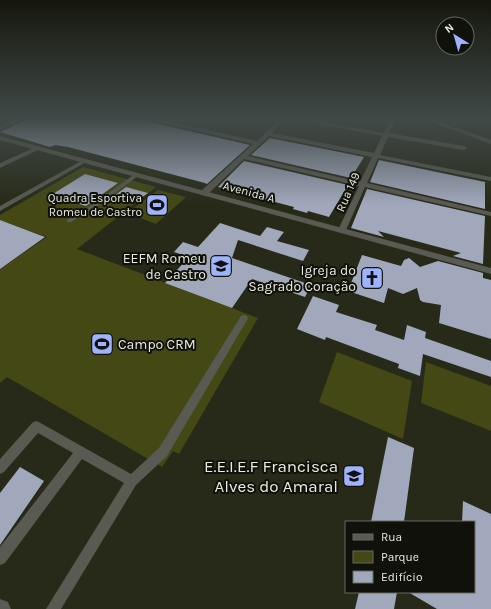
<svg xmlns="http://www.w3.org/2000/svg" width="491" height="609" font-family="Karla,sans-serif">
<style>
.green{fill:#434814;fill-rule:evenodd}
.building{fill:#a1a8bc}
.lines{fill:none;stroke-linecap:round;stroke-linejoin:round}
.service{fill:#595a51;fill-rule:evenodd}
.minor{fill:#595a51;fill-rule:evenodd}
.tertiary{fill:#595a51;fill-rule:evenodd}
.labels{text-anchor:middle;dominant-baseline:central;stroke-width:4;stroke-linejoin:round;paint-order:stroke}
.far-street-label{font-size:12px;fill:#e8eade;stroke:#10110a}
.far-poi-label{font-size:12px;fill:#e8eade;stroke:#10110a;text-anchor:end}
.poi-label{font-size:14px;fill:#e8eade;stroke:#10110a;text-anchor:end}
.near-poi-label{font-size:17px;fill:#e8eade;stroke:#10110a;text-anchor:end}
</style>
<rect width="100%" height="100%" fill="#272a18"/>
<!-- green -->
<g class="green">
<path d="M83 167 156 187 77 249 258 318 179 454 173 451 162 467 7 377 0 383V269L47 237 0 220V215ZM85 174 118 183 86 206 51 195ZM134 189 147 193 135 202 121 198Z"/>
<path d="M158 190 186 197 156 224 127 213Z"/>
<path d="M337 352 412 381 403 439 319 402Z"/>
<path d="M426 362 491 386V431L421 403Z"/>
</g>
<!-- building -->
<g class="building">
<path d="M28 119H137L250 145 207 184 205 183 68 147 55 145 50 147 0 132Z"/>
<path d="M270 138 364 157 351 178 251 155Z"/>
<path d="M379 160 485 182V209L370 182Z"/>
<path d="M244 161 348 185 329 217 308 211 307 213 293 209 294 207 218 187Z"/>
<path d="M85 174 118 183 86 206 51 195Z"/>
<path d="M126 187 148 193 135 202 114 196Z"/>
<path d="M367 189 485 216 483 264 453 256 461 253 378 231 384 237 351 228Z"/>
<path d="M0 220 45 237 0 269Z"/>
<path d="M220 223 260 236 267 227 284 232 277 241 309 250 303 261 238 240 232 258 311 285 305 297 252 279 232 308 165 283 189 257 174 252 183 242 198 247Z"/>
<path d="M362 255 401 266 404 260 409 258 420 267 438 261 483 273V278L491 280V339L439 323 441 305 423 302 420 300 417 288 403 294 388 288 384 303 348 291Z"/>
<path d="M313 296 339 305 336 312 377 325 375 330 404 340 407 325 426 332 425 338 491 361V377L423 354 420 376 398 368 399 364 326 337 325 340 297 329Z"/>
<path d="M388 437 414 448 404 522H371Z"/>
<path d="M20 467 44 481 0 545V493Z"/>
<path d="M463 501 491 514V609H437L408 592H474V522H462Z"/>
<path d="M359 592H397L394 609H355Z"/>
</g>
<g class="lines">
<!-- service -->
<g class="service">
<path d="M136 173 139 175 138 176 99 205 71 222H67V220L95 203Z"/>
<path d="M244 315 247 316 248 318 247 320 167 456 136 485 61 609H46L124 483 82 459 5 563 0 565V547L73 453 38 433 4 472 0 474V459L33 422 37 421 131 474 159 448 241 316Z"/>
</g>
<!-- minor -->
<g class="minor">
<path d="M16 119H24L0 130V126Z"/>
<path d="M146 119H157L257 141 280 119H286L272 133 374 153 382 136 292 119H306L384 133 390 119H396L389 133 464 146 467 148 464 150 388 137 380 155 491 177V181L378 158 367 183 491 212V216L365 187 346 230 342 233 338 230 359 186 244 159 207 195H201V191L253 144ZM269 136 372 157 360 182 248 156Z"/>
<path d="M451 119H457L456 125H452Z"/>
<path d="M38 146 41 148 40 149 0 168V163Z"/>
<path d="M83 160 88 161 0 211V206Z"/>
<path d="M0 599 8 602 11 609H0Z"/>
</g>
<!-- tertiary -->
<g class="tertiary">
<path d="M424 119H432L491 140V144Z"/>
<path d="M0 136 491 268V274L0 140Z"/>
</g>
</g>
<!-- sky -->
<linearGradient id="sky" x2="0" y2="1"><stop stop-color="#15170d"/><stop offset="0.58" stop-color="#414a48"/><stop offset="1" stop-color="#414a48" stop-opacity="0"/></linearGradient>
<rect width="491" height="205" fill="url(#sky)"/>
<!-- icons -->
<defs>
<g id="stadium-square" transform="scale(1.15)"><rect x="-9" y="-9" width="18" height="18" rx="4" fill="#9fb3fd" stroke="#10110a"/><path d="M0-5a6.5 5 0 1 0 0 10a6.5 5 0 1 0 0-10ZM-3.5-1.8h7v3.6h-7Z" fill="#111"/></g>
<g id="school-square" transform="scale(1.15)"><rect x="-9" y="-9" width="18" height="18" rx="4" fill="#9fb3fd" stroke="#10110a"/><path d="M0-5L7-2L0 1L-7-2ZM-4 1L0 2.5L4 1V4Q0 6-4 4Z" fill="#111"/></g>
<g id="church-square" transform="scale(1.15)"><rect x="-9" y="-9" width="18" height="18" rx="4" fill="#9fb3fd" stroke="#10110a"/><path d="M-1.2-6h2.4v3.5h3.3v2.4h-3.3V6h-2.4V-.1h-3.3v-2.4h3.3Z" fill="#111"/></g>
</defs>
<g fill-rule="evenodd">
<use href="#stadium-square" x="157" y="205"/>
<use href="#school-square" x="221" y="266"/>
<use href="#church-square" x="372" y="278"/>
<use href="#stadium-square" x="102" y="344"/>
<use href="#school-square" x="354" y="476"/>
</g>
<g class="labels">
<!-- far-street labels -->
<g class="far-street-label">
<text transform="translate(249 192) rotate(15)">Avenida A</text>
<text transform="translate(348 192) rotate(-66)">Rua 149</text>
</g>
<!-- far-poi labels -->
<g class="far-poi-label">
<text x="142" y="198">Quadra Esportiva<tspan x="142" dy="14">Romeu de Castro</tspan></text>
</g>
<!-- poi labels -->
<g class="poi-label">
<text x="206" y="258">EEFM Romeu<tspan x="206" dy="16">de Castro</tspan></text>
<text x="356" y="270">Igreja do<tspan x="356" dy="16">Sagrado Coração</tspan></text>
<text x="118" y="344" text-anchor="start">Campo CRM</text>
</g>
<!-- near-poi labels -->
<g class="near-poi-label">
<text x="338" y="466">E.E.I.E.F Francisca<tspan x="338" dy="20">Alves do Amaral</tspan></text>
</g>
</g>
<!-- legend -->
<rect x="345" y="521" width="130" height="72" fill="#10110a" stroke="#66685f"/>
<rect x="353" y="534" width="20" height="6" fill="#595a51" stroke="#66685f"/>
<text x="381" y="541" font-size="12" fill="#e8eade">Rua</text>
<rect x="353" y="551" width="20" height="12" fill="#434814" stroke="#66685f"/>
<text x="381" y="561" font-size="12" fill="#e8eade">Parque</text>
<rect x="353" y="571" width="20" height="12" fill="#a1a8bc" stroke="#66685f"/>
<text x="381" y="581" font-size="12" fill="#e8eade">Edifício</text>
<!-- north arrow -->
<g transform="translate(455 36) rotate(323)"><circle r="19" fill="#10110a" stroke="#66685f"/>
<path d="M0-3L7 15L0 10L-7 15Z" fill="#9fb3fd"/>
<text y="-6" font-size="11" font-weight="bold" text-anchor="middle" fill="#e8eade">N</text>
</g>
</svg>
